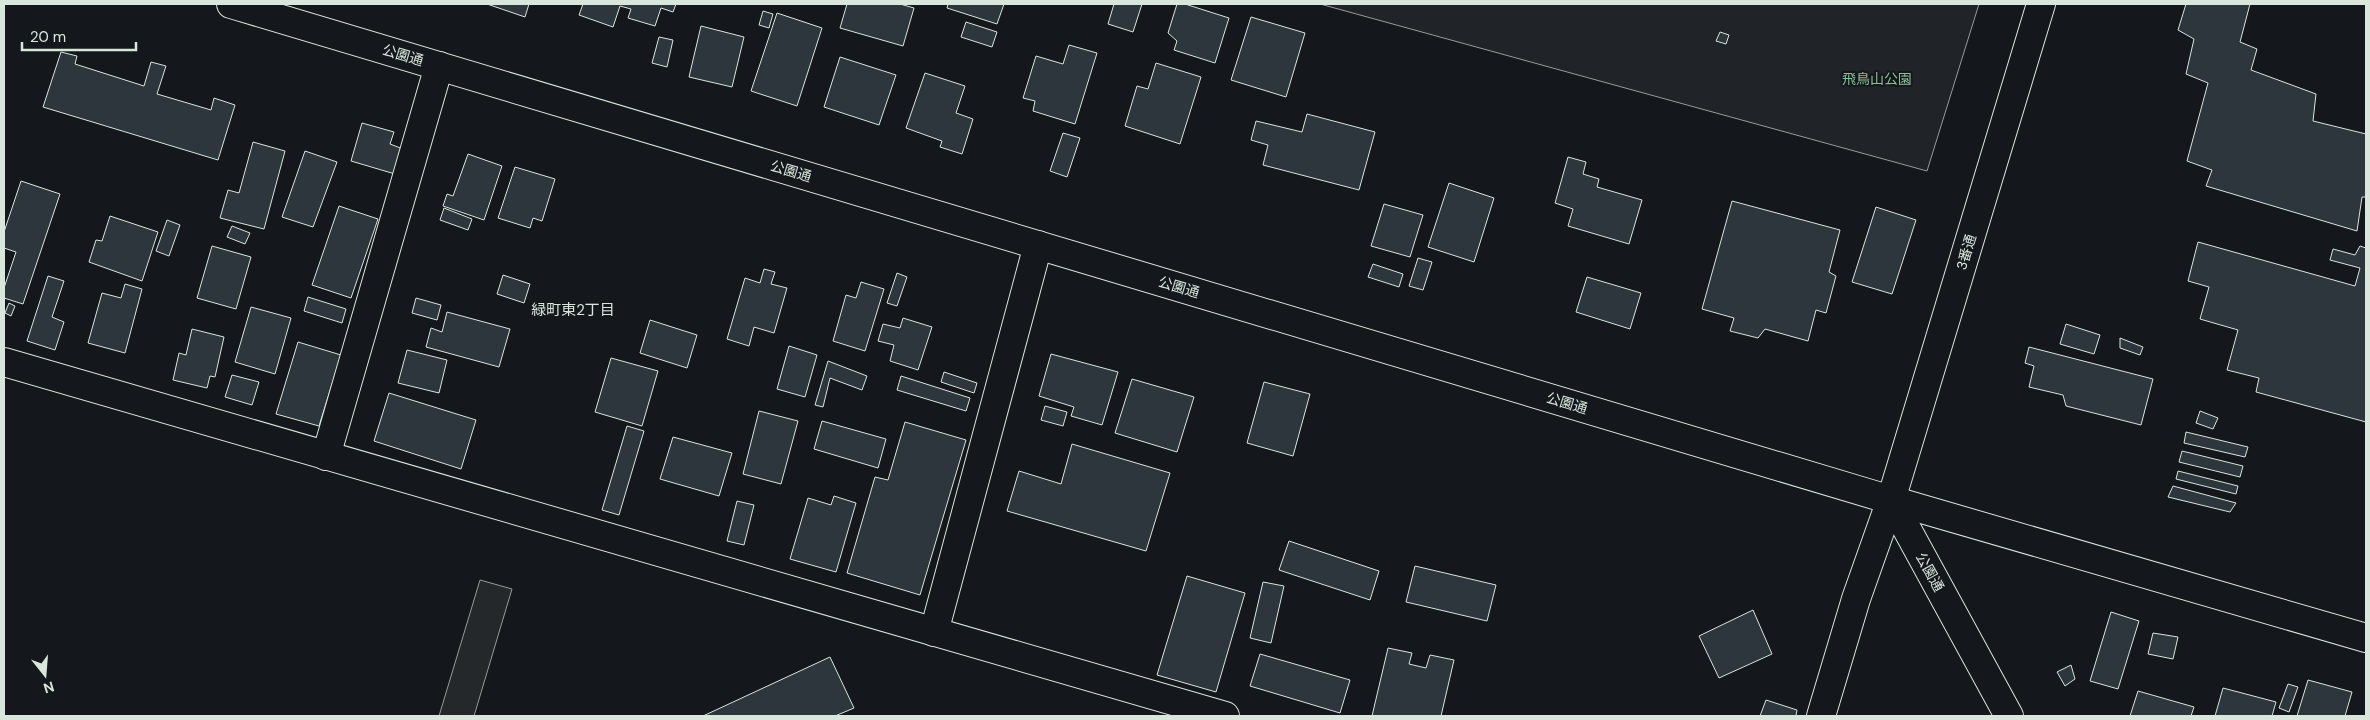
<svg xmlns="http://www.w3.org/2000/svg" width="2370" height="720" font-family="'DM Sans','Noto Sans JP',sans-serif">
<style>
.green{fill:#202428;stroke:#939e99}
.parking{fill:#24282b;stroke:#939e99}
.building{fill:#2c363c;stroke:#d8e6dc}
.lines{fill:none;stroke-linecap:round;stroke-linejoin:round}
.minor-casing{stroke:#d8e6dc;stroke-width:30}
.tertiary-casing{stroke:#d8e6dc;stroke-width:30}
.minor{stroke:#14181c;stroke-width:28}
.tertiary{stroke:#14181c;stroke-width:28}
.labels{text-anchor:middle;dominant-baseline:central;stroke-width:4;stroke-linejoin:round;paint-order:stroke}
.street-label{font-size:14px;fill:#d8e6dc;stroke:#14181c}
.park-label{font-size:14px;fill:#8ac095;stroke:#14181c}
.neighbourhood-label{font-size:15px;fill:#d8e6dc;stroke:#14181c}
</style>
<rect width="100%" height="100%" fill="#14181c"/>
<!-- green -->
<path class="green" d="M1320 4H1979L1927 171Z"/>
<!-- parking -->
<path class="parking" d="M480 580 512 589 474 716H439Z"/>
<!-- building -->
<g class="building">
<path d="M487 4H529L525 17Z"/>
<path d="M583 4H676L673 12 661 8 655 26 628 18 631 9 620 6 613 27 579 15Z"/>
<path d="M847 4H900L914 8 903 46 840 28Z"/>
<path d="M948 4H1004L997 24 947 8Z"/>
<path d="M1114 4H1142L1133 32 1108 24Z"/>
<path d="M1177 4H1185L1229 18 1215 63 1174 50 1177 41 1168 33Z"/>
<path d="M2186 4H2250L2240 42 2257 49 2251 70 2316 94 2313 121 2366 134V197H2362L2357 231 2206 186 2212 170 2187 161 2208 83 2186 74 2194 39 2178 30Z"/>
<path d="M763 11 773 14 769 28 759 25Z"/>
<path d="M777 13 822 28 797 106 751 91Z"/>
<path d="M1251 17 1305 33 1286 97 1231 80Z"/>
<path d="M966 22 997 32 992 47 961 37Z"/>
<path d="M701 26 744 37 732 87 689 77Z"/>
<path d="M1720 32 1729 35 1726 44 1716 41Z"/>
<path d="M659 37 673 40 667 67 652 63Z"/>
<path d="M1069 45 1097 53 1075 124 1033 111 1035 101 1023 98 1036 56 1063 64Z"/>
<path d="M61 52 77 56 75 64 144 86 151 62 166 66 157 94 211 110 214 98 235 105 218 160 43 107Z"/>
<path d="M840 57 896 75 879 125 824 107Z"/>
<path d="M1156 63 1201 77 1180 144 1125 126 1137 86 1148 89Z"/>
<path d="M925 73 965 86 956 113 973 119 962 154 940 147 942 141 906 128Z"/>
<path d="M1307 114 1375 132 1359 190 1263 165 1268 145 1251 140 1256 121 1302 132Z"/>
<path d="M362 123 394 132 390 144 403 149 395 174 351 161Z"/>
<path d="M1063 133 1080 138 1067 177 1050 171Z"/>
<path d="M253 142 285 151 264 229 220 218 228 190 239 193Z"/>
<path d="M305 151 337 162 313 227 282 217Z"/>
<path d="M468 154 502 166 484 220 443 206 447 194 453 196Z"/>
<path d="M1568 157 1586 162 1583 174 1599 179 1597 187 1642 200 1629 244 1568 226 1573 209 1555 203Z"/>
<path d="M515 167 555 179 542 221 533 218 530 228 498 218Z"/>
<path d="M21 181 60 194 23 304 4 298V288L16 252 4 248V232Z"/>
<path d="M1449 183 1494 198 1474 262 1428 247Z"/>
<path d="M1732 201 1840 230 1829 272 1836 276 1826 313 1816 310 1808 341 1765 329 1758 338 1730 331 1734 318 1702 309Z"/>
<path d="M1384 204 1423 215 1410 257 1371 246Z"/>
<path d="M339 206 378 219 351 298 312 285Z"/>
<path d="M1876 207 1916 220 1892 294 1852 282Z"/>
<path d="M444 208 472 219 468 230 440 220Z"/>
<path d="M110 216 158 232 142 281 89 262 96 240 102 241Z"/>
<path d="M167 220 180 225 169 256 156 251Z"/>
<path d="M232 226 250 233 245 244 227 237Z"/>
<path d="M2198 242 2355 286 2360 268 2330 260 2333 249 2355 255 2360 246 2366 248V422L2256 392 2259 378 2227 370 2238 330 2200 319 2209 287 2188 281Z"/>
<path d="M212 246 251 257 236 309 197 298Z"/>
<path d="M1418 258 1432 262 1423 290 1409 286Z"/>
<path d="M1373 264 1403 274 1399 287 1368 277Z"/>
<path d="M764 269 775 272 771 284 787 288 774 333 754 327 749 346 727 339 745 278 760 283Z"/>
<path d="M897 273 907 277 897 306 887 303Z"/>
<path d="M503 275 530 284 524 303 497 294Z"/>
<path d="M48 276 64 281 52 317 64 322 55 350 27 341Z"/>
<path d="M1587 277 1641 293 1630 329 1576 312Z"/>
<path d="M861 282 884 289 865 351 833 341 846 295 856 298Z"/>
<path d="M125 284 142 289 125 353 88 343 102 293 121 298Z"/>
<path d="M308 297 346 309 342 323 304 311Z"/>
<path d="M416 298 441 305 437 320 412 313Z"/>
<path d="M9 303 15 306 11 316 5 313Z"/>
<path d="M251 307 291 318 275 374 235 362Z"/>
<path d="M447 312 510 329 499 367 426 347 431 328 442 332Z"/>
<path d="M903 318 932 327 918 370 890 361 894 345 878 341 883 324 900 328Z"/>
<path d="M650 320 697 335 687 368 640 353Z"/>
<path d="M2066 324 2100 335 2094 354 2060 344Z"/>
<path d="M192 329 224 337 215 377 210 376 207 388 173 380 179 353 186 355Z"/>
<path d="M2120 338 2143 347 2140 355 2120 348Z"/>
<path d="M298 342 341 355 319 426 276 414Z"/>
<path d="M789 346 817 355 805 397 777 389Z"/>
<path d="M2029 347 2153 379 2141 425 2066 406 2063 395 2029 387 2034 366 2025 363Z"/>
<path d="M407 350 447 360 439 393 398 383Z"/>
<path d="M1051 354 1118 372 1102 425 1071 416 1074 407 1039 396Z"/>
<path d="M611 358 658 371 642 426 595 412Z"/>
<path d="M828 361 867 376 862 390 830 378 823 407 815 405Z"/>
<path d="M944 372 977 383 974 393 941 382Z"/>
<path d="M232 375 259 382 252 405 225 397Z"/>
<path d="M901 376 970 398 966 411 897 390Z"/>
<path d="M1132 379 1194 397 1177 452 1115 433Z"/>
<path d="M1264 382 1310 394 1293 456 1247 443Z"/>
<path d="M389 393 476 420 461 469 374 441Z"/>
<path d="M1045 406 1067 412 1063 426 1041 420Z"/>
<path d="M759 411 798 421 781 484 743 474Z"/>
<path d="M2200 411 2218 418 2213 429 2196 423Z"/>
<path d="M822 421 886 439 878 468 814 449Z"/>
<path d="M905 422 966 440 920 595 847 573 875 477 888 480Z"/>
<path d="M627 426 644 431 619 515 602 510Z"/>
<path d="M2186 432 2248 447 2245 457 2184 443Z"/>
<path d="M673 437 732 453 719 496 660 479Z"/>
<path d="M1072 444 1170 473 1146 551 1007 511 1019 471 1061 484Z"/>
<path d="M2182 451 2243 466 2240 477 2179 462Z"/>
<path d="M2178 471 2238 486 2236 494 2176 479Z"/>
<path d="M2173 486 2236 503 2230 512 2168 497Z"/>
<path d="M834 496 856 503 836 572 790 559 808 498 831 505Z"/>
<path d="M737 501 754 505 744 545 727 541Z"/>
<path d="M1289 541 1379 571 1370 600 1279 570Z"/>
<path d="M1415 566 1496 585 1487 621 1406 602Z"/>
<path d="M1187 576 1245 593 1216 692 1157 675Z"/>
<path d="M1263 582 1284 586 1271 643 1250 638Z"/>
<path d="M1753 610 1772 654 1719 678 1699 636Z"/>
<path d="M2111 612 2139 621 2118 689 2090 681Z"/>
<path d="M2153 633 2178 637 2173 659 2148 654Z"/>
<path d="M1388 648 1412 653 1409 664 1426 668 1430 655 1454 660 1441 716H1372Z"/>
<path d="M1260 654 1350 680 1340 713 1250 686Z"/>
<path d="M830 657 854 708 835 716H703Z"/>
<path d="M2071 665 2075 679 2065 686 2057 672Z"/>
<path d="M2308 680 2352 692 2345 716H2297Z"/>
<path d="M2288 684 2298 687 2289 712 2279 708Z"/>
<path d="M2223 688 2276 702 2272 716H2215Z"/>
<path d="M2138 691 2194 707 2191 716H2130Z"/>
<path d="M1766 700 1797 710 1796 716H1760Z"/>
</g>
<g class="lines">
<!-- minor casing -->
<g class="minor-casing">
<g id="minor">
<path d="M4 362 1225 716"/>
<path d="M326 456 439 66"/>
<path d="M934 632 1038 245"/>
<path d="M1821 716 1856 599 1891 500 2366 638"/>
</g>
</g>
<!-- tertiary casing -->
<g class="tertiary-casing">
<g id="tertiary">
<path d="M231 4 1891 500 2009 716"/>
<path d="M1891 500 2041 4"/>
</g>
</g>
<!-- minor -->
<use href="#minor" class="minor"/>
<!-- tertiary -->
<use href="#tertiary" class="tertiary"/>
</g>
<g class="labels">
<!-- street labels -->
<g class="street-label">
<text transform="translate(403 55) rotate(17)">公園通</text>
<text transform="translate(791 171) rotate(17)">公園通</text>
<text transform="translate(1966 252) rotate(-73)">3番通</text>
<text transform="translate(1179 287) rotate(17)">公園通</text>
<text transform="translate(1567 403) rotate(17)">公園通</text>
<text transform="translate(1930 572) rotate(61)">公園通</text>
</g>
<!-- park labels -->
<g class="park-label">
<text x="1877" y="79">飛鳥山公園</text>
</g>
<!-- neighbourhood labels -->
<g class="neighbourhood-label">
<text x="573" y="310">緑町東2丁目</text>
</g>
</g>
<!-- border -->
<rect width="2370" height="720" fill="none" stroke="#d8e6dc" stroke-width="10"/>
<!-- north arrow -->
<g transform="translate(45 675) rotate(163)" stroke="#14181c" stroke-width="4" paint-order="stroke">
<path d="M0-4L9 19L0 12L-9 19Z" fill="#d8e6dc"/>
<text y="-8" font-size="14" font-weight="bold" text-anchor="middle" fill="#d8e6dc">N</text>
</g>
<!-- scale -->
<path d="M22 42v8h114v-8" fill="none" stroke="#d8e6dc" stroke-width="2.5"/>
<text x="30" y="42" font-size="15" fill="#d8e6dc" stroke="#14181c" stroke-width="4" paint-order="stroke">20 m</text>
</svg>
